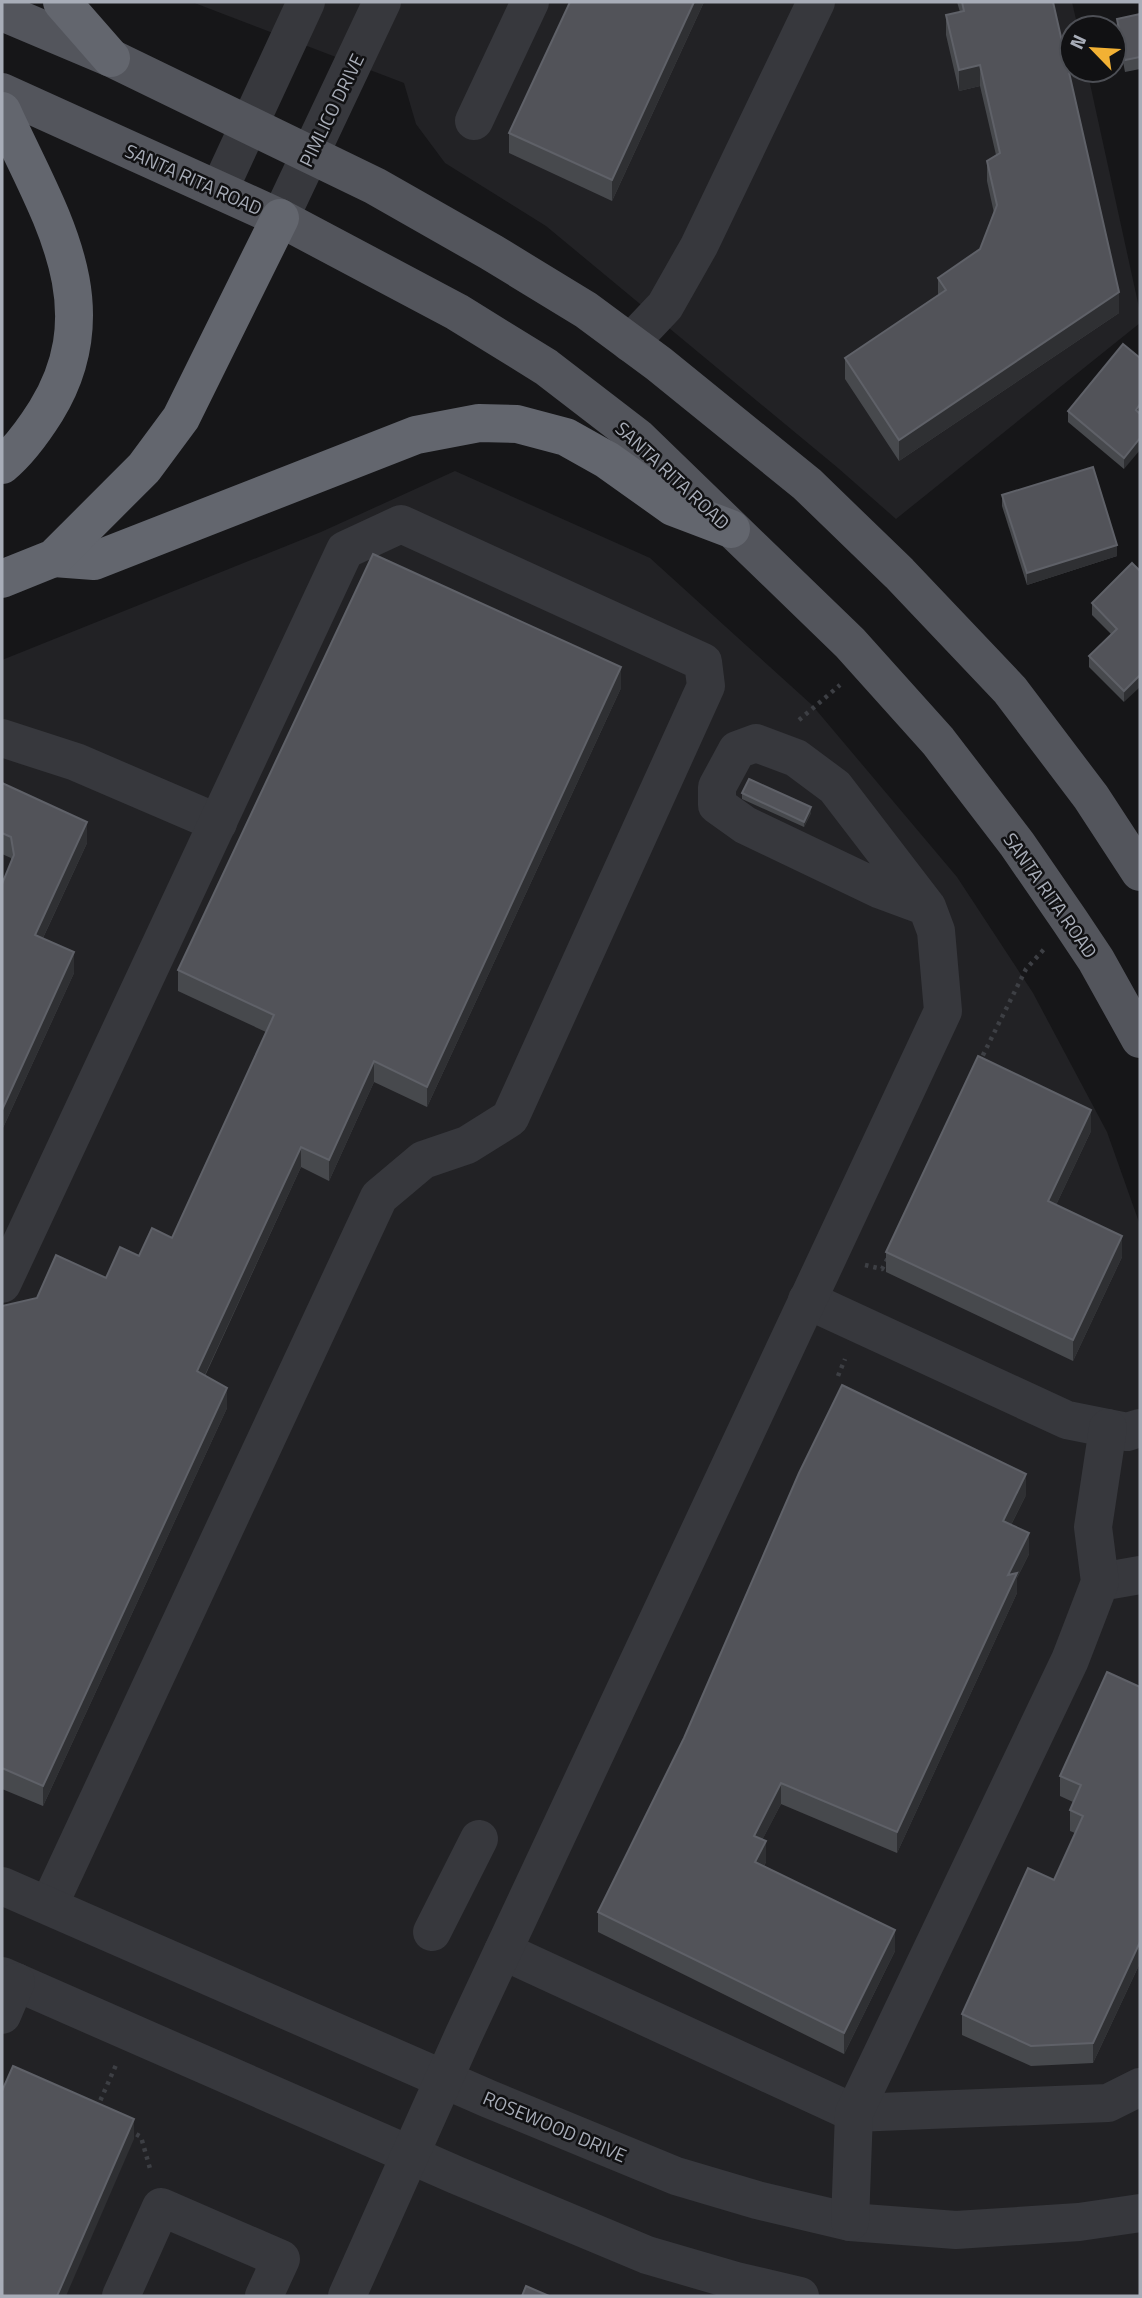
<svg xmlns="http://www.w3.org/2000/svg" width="1142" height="2298" font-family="'Titillium Web',sans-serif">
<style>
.built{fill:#222225}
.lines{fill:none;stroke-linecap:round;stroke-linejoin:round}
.path{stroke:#3d3f44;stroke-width:4.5;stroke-dasharray:3.5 5;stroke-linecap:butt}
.minor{stroke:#37383d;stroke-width:38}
.major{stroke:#53555c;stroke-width:38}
.highway{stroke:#63666e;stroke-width:38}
.wall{fill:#47494d}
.shaded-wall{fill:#2f3033}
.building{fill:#525359;stroke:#5f6168;stroke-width:2}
.labels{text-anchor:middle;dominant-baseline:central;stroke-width:5;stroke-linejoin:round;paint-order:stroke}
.street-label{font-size:19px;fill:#a8adb8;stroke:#111113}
</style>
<rect width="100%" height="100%" fill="#161618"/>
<!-- built -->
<g class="built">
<path d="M192 2H1072L1078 28H1072V70H1087L1140 312V323L896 519 838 468 546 226 445 163 416 124 404 83Z"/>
<path d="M455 471 650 558 812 705 957 877 1033 993 1107 1132 1140 1225V2296H2V660L321 532Z"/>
</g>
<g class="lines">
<!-- path -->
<g class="path">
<path d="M799 720 840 685"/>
<path d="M979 1063 1026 969 1046 947"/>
<path d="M865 1265 882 1269 888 1258"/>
<path d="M838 1376 845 1359"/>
<path d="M97 2108 116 2065"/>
<path d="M129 2130 141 2137 151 2172"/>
</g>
<!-- minor -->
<g class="minor">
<path d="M474 121 530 2"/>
<path d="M219 190 306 2"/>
<path d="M280 218 382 2"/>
<path d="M630 343 665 306 699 246 816 2"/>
<path d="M2 738 76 762 218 823"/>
<path d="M2 1284 345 550 401 524 703 662 706 686 510 1118 467 1145 423 1160 379 1197 49 1905"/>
<path d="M807 1300 1067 1420 1127 1432 1140 1428"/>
<path d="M1100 1582 1140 1575"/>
<path d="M2 1886 489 2099 676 2176 757 2200 850 2222 956 2230 1079 2222 1140 2213"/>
<path d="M432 1932 479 1839"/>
<path d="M503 1951 854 2113 1108 2103 1140 2087"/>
<path d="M2 1976 456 2175 647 2255 736 2281 800 2296"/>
<path d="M2 2015 16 1982"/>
<path d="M850 2222 854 2113 1070 1660 1100 1582 1093 1527 1108 1428"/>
<path d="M121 2296 161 2207 281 2259 264 2296"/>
<path d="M347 2296 464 2034 943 1011 936 931 927 907 835 787 796 758 756 743 737 750 717 787V805L745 825 881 890 927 907"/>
</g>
<!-- major -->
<g class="major">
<path d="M2 12 111 58 375 186 491 252 586 310 659 364 807 484 899 573 1010 690 1091 797 1140 872"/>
<path d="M2 92 280 218 457 312 546 367 637 437 850 643 938 741 1017 844 1070 921 1096 960 1140 1039"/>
</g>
<!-- highway -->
<g class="highway">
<path d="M62 2 111 58"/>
<path d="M2 111C47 211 112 304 46 411 34 430 19 451 2 465"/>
<path d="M54 558 94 561 416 435 479 423 517 424 566 437 607 460 673 507 731 529"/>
<path d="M2 579 54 558 144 468 181 418 280 218"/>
</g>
</g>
<!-- wall -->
<g class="wall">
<path d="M704 2 612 201 509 153V133Z"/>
<path d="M957 2H1053L1119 313 899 461 845 379V358L938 295V278L980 249 994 213 987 181V161L996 155 980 86 959 91 946 35V15L960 12Z"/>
<path d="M1140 14V69L1125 72 1117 30V19Z"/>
<path d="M1140 358 1124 469 1068 422V411Z"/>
<path d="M1002 495 1117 556 1027 585 1002 506Z"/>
<path d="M1132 563 1124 702 1089 667V656L1111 634 1092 615V603Z"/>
<path d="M621 688 427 1107 374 1082 329 1181 301 1167 205 1376 227 1408 43 1806 2 1789V1306L37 1298 106 1278 139 1256 172 1238 266 1032 178 991V970Z"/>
<path d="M2 783 87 843 43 938 74 973 2 1130 11 861V858L2 854Z"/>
<path d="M742 793 811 813 804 827 742 799Z"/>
<path d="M1091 1131 1056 1205 1122 1257 1073 1361 886 1272V1252Z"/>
<path d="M1026 1495 1011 1525 1029 1554 1017 1578V1593L897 1853 781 1804 762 1840 766 1862 764 1866 895 1951 844 2054 598 1932V1912Z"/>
<path d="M1140 1687V1963L1093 2063 1031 2066 962 2035V2014L1054 1880 1075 1833 1070 1831V1810L1073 1802 1060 1796V1776Z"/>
</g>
<!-- shaded-wall -->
<g class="shaded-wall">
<path d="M694 2H704L612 201V180Z"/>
<path d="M980 65V86L959 91V70Z"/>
<path d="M1119 292V313L899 461V440Z"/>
<path d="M1140 404V416L1136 410Z"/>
<path d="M1140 438V450L1124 469V458Z"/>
<path d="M1117 545V556L1027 585V573Z"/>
<path d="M621 667V688L427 1107V1087Z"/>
<path d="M1140 675V687L1124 702V691Z"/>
<path d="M811 807V813L804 827V822Z"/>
<path d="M87 822V843L35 955V935Z"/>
<path d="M74 952V973L2 1130V1110Z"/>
<path d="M374 1061V1082L329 1181V1160Z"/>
<path d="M1091 1110V1131L1048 1222V1201Z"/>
<path d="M301 1147V1167L197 1392V1371Z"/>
<path d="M1122 1236V1257L1073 1361V1340Z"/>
<path d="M227 1388V1408L43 1806V1786Z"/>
<path d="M1026 1474V1495L1003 1541V1521Z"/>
<path d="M1029 1533V1554L1017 1578V1593L897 1853V1832L1008 1575Z"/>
<path d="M781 1783V1804L754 1856V1836Z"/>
<path d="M766 1841V1862L755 1883V1862Z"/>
<path d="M895 1930V1951L844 2054V2033Z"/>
<path d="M1140 1942V1963L1093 2063V2043Z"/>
<path d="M134 2119V2139L66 2296H57Z"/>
</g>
<!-- building -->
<g class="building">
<path d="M570 2H694L612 180 509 133Z"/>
<path d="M962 2H1053L1119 292 899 440 845 358 946 290 938 278 980 249 997 205 987 161 1000 153 980 65 959 70 946 15 964 11Z"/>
<path d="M1140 14V57L1125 60 1117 19Z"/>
<path d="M1123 344 1140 358V404L1136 410 1140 414V438L1124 458 1068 411Z"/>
<path d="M1093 467 1117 545 1027 573 1002 495Z"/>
<path d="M373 554 621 667 427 1087 374 1061 329 1160 301 1147 197 1371 227 1388 43 1786 2 1768V1306L37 1298 56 1255 106 1278 120 1247 139 1256 152 1228 172 1238 274 1015 178 970Z"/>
<path d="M1132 563 1140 571V675L1124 691 1089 656 1117 629 1092 603Z"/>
<path d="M749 779 811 807 804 822 742 793Z"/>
<path d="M2 783 87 822 35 935 74 952 2 1110V884L14 855 11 837 2 833Z"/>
<path d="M978 1056 1091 1110 1048 1201 1122 1236 1073 1340 886 1252Z"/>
<path d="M842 1385 1026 1474 1003 1521 1029 1533 1008 1575 1017 1573 897 1832 781 1783 754 1836 766 1841 755 1862 895 1930 844 2033 598 1912 684 1738 799 1473Z"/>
<path d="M1107 1672 1140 1687V1942L1093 2043 1031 2046 962 2014 1028 1868 1054 1880 1083 1816 1070 1810 1081 1785 1060 1776Z"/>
<path d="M13 2066 134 2119 57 2296H2V2091Z"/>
<path d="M526 2286 549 2296H522Z"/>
</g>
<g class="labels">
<!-- street labels -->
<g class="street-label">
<text transform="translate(331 110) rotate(-64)">PIMLICO DRIVE</text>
<text transform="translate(194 179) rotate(24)">SANTA RITA ROAD</text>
<text transform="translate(673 475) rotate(43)">SANTA RITA ROAD</text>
<text transform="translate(1051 895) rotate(55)">SANTA RITA ROAD</text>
<text transform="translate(555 2126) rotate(23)">ROSEWOOD DRIVE</text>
</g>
</g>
<!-- border -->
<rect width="1142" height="2298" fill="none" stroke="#a8adb8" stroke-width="7"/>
<!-- north arrow -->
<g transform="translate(1093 49) rotate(295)"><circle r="33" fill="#111113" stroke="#4d4f55" stroke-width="2"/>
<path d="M0-5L12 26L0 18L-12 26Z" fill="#f2b134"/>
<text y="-10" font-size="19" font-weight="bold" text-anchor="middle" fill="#a8adb8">N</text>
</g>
</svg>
